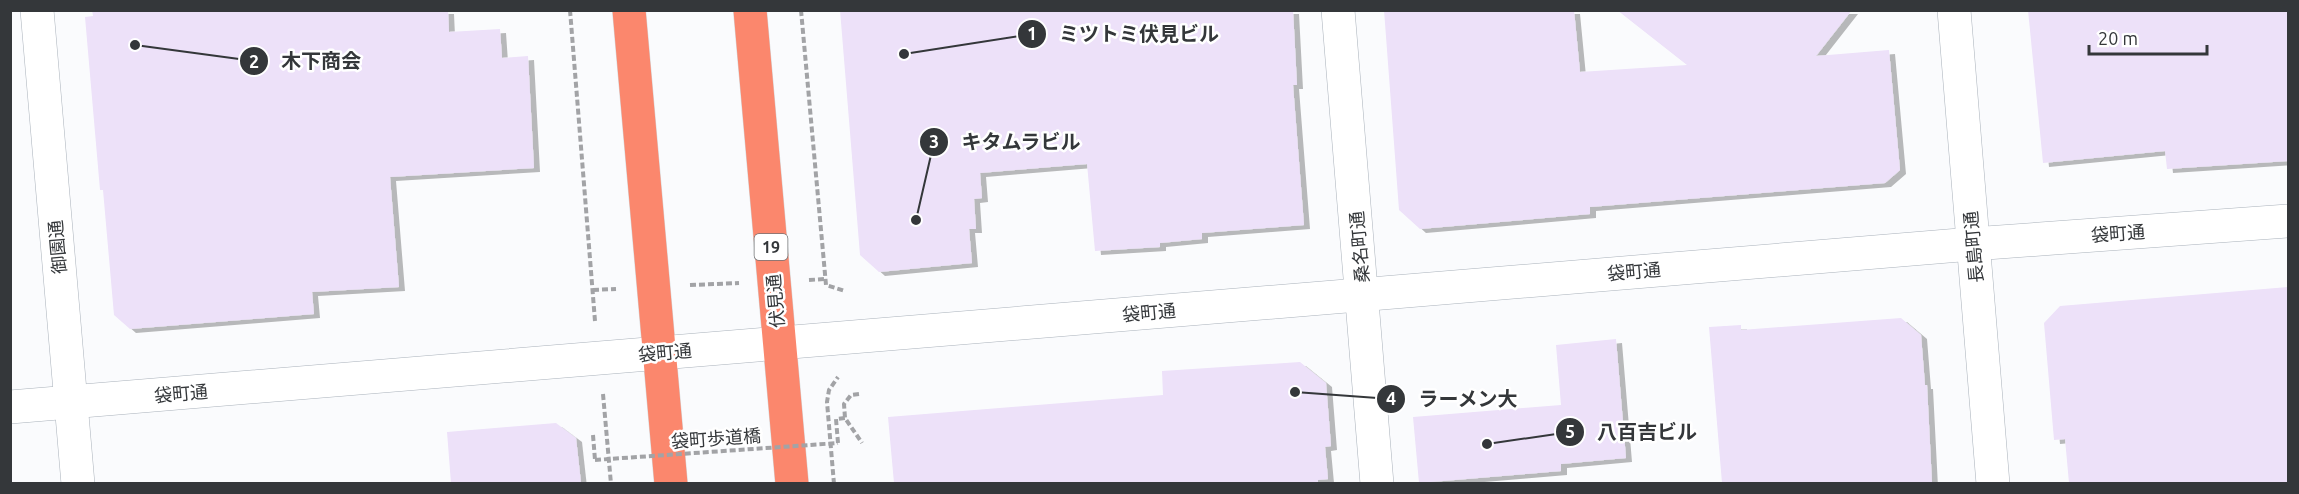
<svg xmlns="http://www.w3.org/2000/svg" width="2299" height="494" font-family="Ubuntu,'Noto Sans JP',sans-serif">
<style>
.building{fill:#ede1f9;filter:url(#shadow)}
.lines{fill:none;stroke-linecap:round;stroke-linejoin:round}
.street-casing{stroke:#aab2bb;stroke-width:34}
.highway-casing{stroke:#d6d7d8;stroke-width:34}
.path{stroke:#a2a3a6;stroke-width:4;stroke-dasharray:6 3;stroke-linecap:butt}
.street{stroke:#fff;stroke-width:33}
.highway{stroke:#fb876d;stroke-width:33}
.path-bridge{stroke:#a2a3a6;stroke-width:4;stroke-dasharray:6 3;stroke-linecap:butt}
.labels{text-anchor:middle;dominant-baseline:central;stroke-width:5;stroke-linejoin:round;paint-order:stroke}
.shield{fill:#fff;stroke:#717375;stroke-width:1.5}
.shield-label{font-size:16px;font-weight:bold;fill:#34373a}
.street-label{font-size:18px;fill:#34373a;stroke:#fff}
.leader{fill:none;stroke:#34373a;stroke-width:2}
.callout-dot{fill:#34373a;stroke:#fff;stroke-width:2}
.mark-label{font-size:18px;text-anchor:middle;font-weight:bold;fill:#fff}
.callout-label{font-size:20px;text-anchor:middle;font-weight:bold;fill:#34373a;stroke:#fff;stroke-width:5;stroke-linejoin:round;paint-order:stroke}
</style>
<defs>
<filter id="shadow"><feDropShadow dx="6" dy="4" stdDeviation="0" flood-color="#0004"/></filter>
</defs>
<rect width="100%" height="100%" fill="#fafbfd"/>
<!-- building -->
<g class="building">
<path d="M92 10H448L449 32 500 29 502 58 528 56 534 168 390 177 399 287 312 292 314 314 130 329 114 315 103 190H100L85 17 93 16Z"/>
<path d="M840 10H1293L1297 85H1293L1304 225 1202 233V239L1160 243V247L1095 251 1087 164 980 173 982 198 974 199 976 229H969L972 263 879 272 860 255Z"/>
<path d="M1384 10H1574L1580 72 1687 65 1617 10H1852L1816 56 1889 50 1900 170 1885 183 1590 207V214L1420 229 1399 210Z"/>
<path d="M2028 10H2289V161L2167 169 2165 151 2043 163Z"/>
<path d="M2289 287V483H2069L2065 439 2054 440 2044 323 2060 306Z"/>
<path d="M1901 318 1921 335 1925 385H1927L1932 483H1722L1709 327 1741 325V330Z"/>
<path d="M1616 339 1626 458 1561 464V471L1419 483 1413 417 1561 405 1556 345Z"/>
<path d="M1300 362 1326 383 1331 446 1325 447 1328 479 1318 480V483H894L888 417 1163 395 1162 371Z"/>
<path d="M556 423 576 438 581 483H451L447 432Z"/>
</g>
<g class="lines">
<!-- street casing -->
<g class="street-casing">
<g id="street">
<path d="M37 10 78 484"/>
<path d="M1338 10 1377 484"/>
<path d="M1954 10 1993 484"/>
<path d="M10 407 1972 244 2288 221"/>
</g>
</g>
<!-- highway casing -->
<g class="highway-casing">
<g id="highway">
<path d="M629 10 671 484"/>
<path d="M750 10 792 484"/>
</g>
</g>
<!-- path -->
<g class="path">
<path d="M570 10 595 321"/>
<path d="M801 10 826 285 845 291"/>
<path d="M809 280 825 279"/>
<path d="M690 285 739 283"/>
<path d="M593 290 616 289"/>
<path d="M603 394 611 484"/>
<path d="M859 394 851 395 844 404 845 418 862 443"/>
<path d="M593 435 595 460"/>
<path d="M838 443 836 419 845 418"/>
<path d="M834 484 827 402 829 390 838 377"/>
</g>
<!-- street -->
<use href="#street" class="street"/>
<!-- highway -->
<use href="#highway" class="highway"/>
<!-- path-bridge -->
<path class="path-bridge" d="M595 460 838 443"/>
</g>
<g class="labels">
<!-- shield labels -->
<rect class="shield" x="754.5" y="234" width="33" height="26" rx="4.5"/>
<g class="shield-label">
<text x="771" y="247">19</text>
</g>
<!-- street labels -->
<g class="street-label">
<text transform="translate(2118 233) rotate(-4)">袋町通</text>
<text transform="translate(57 247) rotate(-95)">御園通</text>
<text transform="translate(1359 247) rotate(-95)">桑名町通</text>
<text transform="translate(1973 247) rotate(-95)">長島町通</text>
<text transform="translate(1634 271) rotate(-5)">袋町通</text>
<text transform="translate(775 301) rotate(-95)">伏見通</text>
<text transform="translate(1149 312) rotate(-5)">袋町通</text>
<text transform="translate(665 352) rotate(-5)">袋町通</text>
<text transform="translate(181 393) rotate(-5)">袋町通</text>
<text transform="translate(716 438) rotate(-4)">袋町歩道橋</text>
</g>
</g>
<!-- callouts -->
<path class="leader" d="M904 54L1032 34M135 45L254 61M916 220L934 142M1295 392L1391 399M1487 444L1570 432"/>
<g class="callout-dot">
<circle cx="904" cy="54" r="6"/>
<circle cx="135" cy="45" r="6"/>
<circle cx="916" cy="220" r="6"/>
<circle cx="1295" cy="392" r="6"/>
<circle cx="1487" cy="444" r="6"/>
<circle cx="1032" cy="34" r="15"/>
<circle cx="254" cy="61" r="15"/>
<circle cx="934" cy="142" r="15"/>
<circle cx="1391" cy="399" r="15"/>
<circle cx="1570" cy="432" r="15"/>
</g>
<g class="mark-label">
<text x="1032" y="40">1</text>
<text x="254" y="68">2</text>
<text x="934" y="148">3</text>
<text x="1391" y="405">4</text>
<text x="1570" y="438">5</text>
</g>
<g class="callout-label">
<text x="1139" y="41">ミツトミ伏見ビル</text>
<text x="321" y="68">木下商会</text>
<text x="1021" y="149">キタムラビル</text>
<text x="1468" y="406">ラーメン大</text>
<text x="1647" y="439">八百吉ビル</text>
</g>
<!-- border -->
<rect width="2299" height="494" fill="none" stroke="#34373a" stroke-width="24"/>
<!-- scale -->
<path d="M2089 45v9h118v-9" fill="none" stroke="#34373a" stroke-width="3"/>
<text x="2098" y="45" font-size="18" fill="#34373a" stroke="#ffffff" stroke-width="4.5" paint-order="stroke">20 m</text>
</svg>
